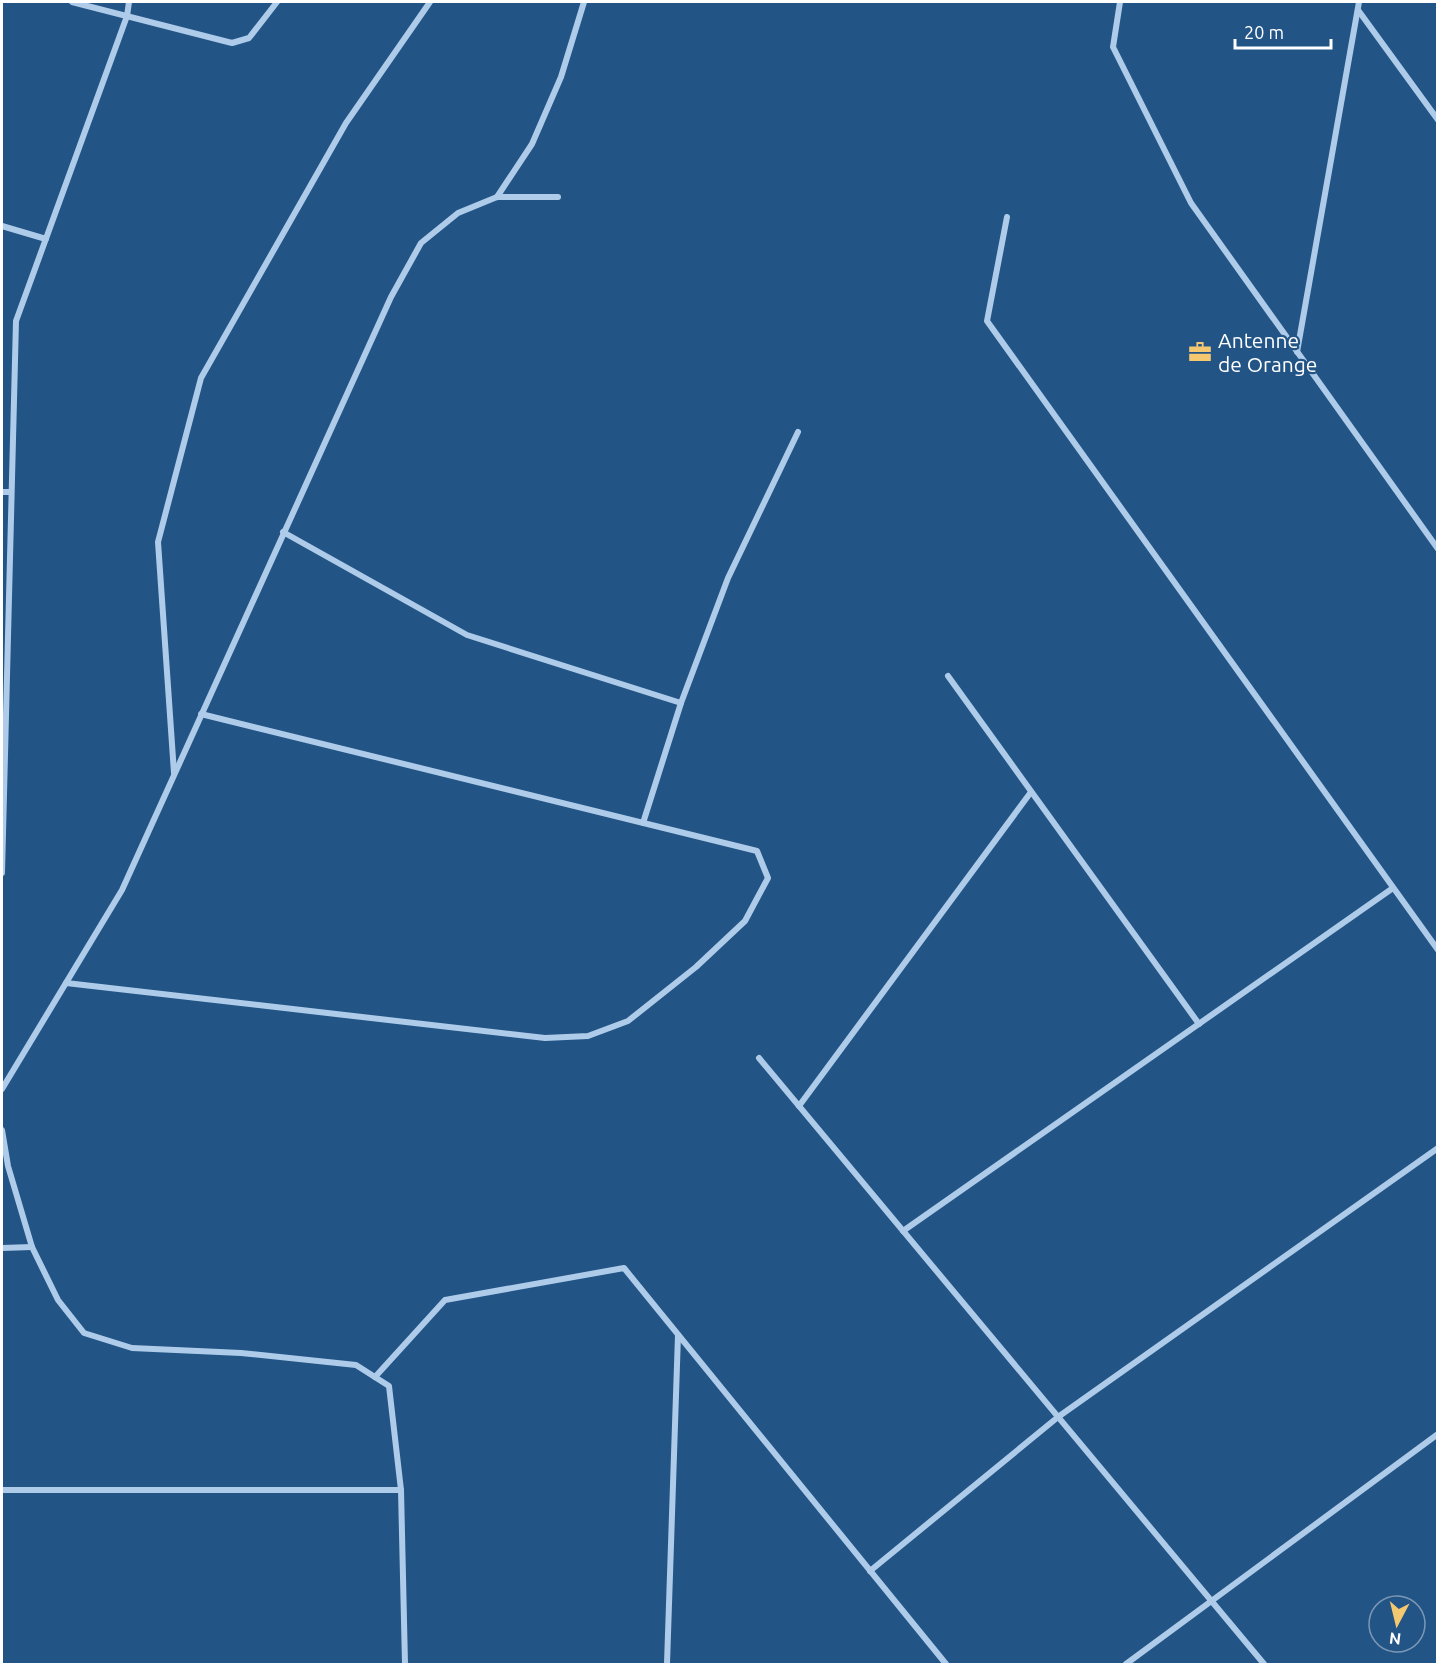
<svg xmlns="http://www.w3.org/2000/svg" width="1439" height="1666" font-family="Ubuntu,sans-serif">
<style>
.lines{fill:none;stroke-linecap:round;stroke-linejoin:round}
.minor{stroke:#aecce9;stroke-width:6}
.labels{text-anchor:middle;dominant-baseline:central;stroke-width:4.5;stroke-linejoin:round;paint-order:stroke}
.poi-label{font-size:21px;fill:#fff;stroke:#235486;text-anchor:start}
</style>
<rect width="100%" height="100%" fill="#235486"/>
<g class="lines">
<!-- minor -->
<g class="minor">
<path d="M72 2 232 43 249 38 277 2"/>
<path d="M1120 2 1113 47 1191 203 1438 549"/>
<path d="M1358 10 1438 120"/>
<path d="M497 197 532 144 561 77 584 2"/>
<path d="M1007 217 987 321 1438 950"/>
<path d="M2 226 46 239"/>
<path d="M1297 352 1359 2"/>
<path d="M2 492H11"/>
<path d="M283 532 467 635 681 703"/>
<path d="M948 676 1199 1024"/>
<path d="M174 773 158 542 201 378 346 123 430 2"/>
<path d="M643 823 681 703 728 578 798 432"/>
<path d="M2 873 16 321 127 16 129 2"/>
<path d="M66 983 545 1038 588 1036 628 1021 696 967 745 921 768 878 757 851 201 714"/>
<path d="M759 1058 1264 1664"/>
<path d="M2 1089 122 890 391 297 421 243 458 213 497 197H558"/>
<path d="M799 1106 1031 792"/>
<path d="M2 1130 8 1166 32 1247 58 1300 84 1333 132 1348 241 1353 356 1365 389 1386 401 1490 405 1664"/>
<path d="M903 1231 1393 888"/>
<path d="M2 1248 32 1247"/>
<path d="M375 1377 445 1300 624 1268 946 1664"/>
<path d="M2 1490H401"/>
<path d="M870 1571 1058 1417 1438 1148"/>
<path d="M667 1664 678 1335"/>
<path d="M1126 1664 1438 1434"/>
</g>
</g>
<!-- icons -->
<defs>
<g id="office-bare" transform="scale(1.8)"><path d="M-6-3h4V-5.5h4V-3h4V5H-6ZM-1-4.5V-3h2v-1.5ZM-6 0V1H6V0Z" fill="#f4c771" stroke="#235486" stroke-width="2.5" paint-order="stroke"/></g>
</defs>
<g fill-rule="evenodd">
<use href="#office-bare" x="1200" y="352"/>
</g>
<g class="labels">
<!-- poi labels -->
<g class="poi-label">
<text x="1218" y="340">Antenne<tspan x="1218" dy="24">de Orange</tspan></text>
</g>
</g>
<!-- border -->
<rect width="1439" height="1666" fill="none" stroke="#ffffff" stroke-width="6"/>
<!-- north arrow -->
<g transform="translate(1397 1624) rotate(187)"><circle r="28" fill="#235486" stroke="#7b98b6" stroke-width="1.5"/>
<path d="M0-4.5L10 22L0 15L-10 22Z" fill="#f4c771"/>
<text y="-9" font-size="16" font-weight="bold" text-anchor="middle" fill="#ffffff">N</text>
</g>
<!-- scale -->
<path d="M1235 39v9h96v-9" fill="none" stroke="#ffffff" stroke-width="3"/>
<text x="1244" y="39" font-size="18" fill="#ffffff" stroke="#235486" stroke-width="4.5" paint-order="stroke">20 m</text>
</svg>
